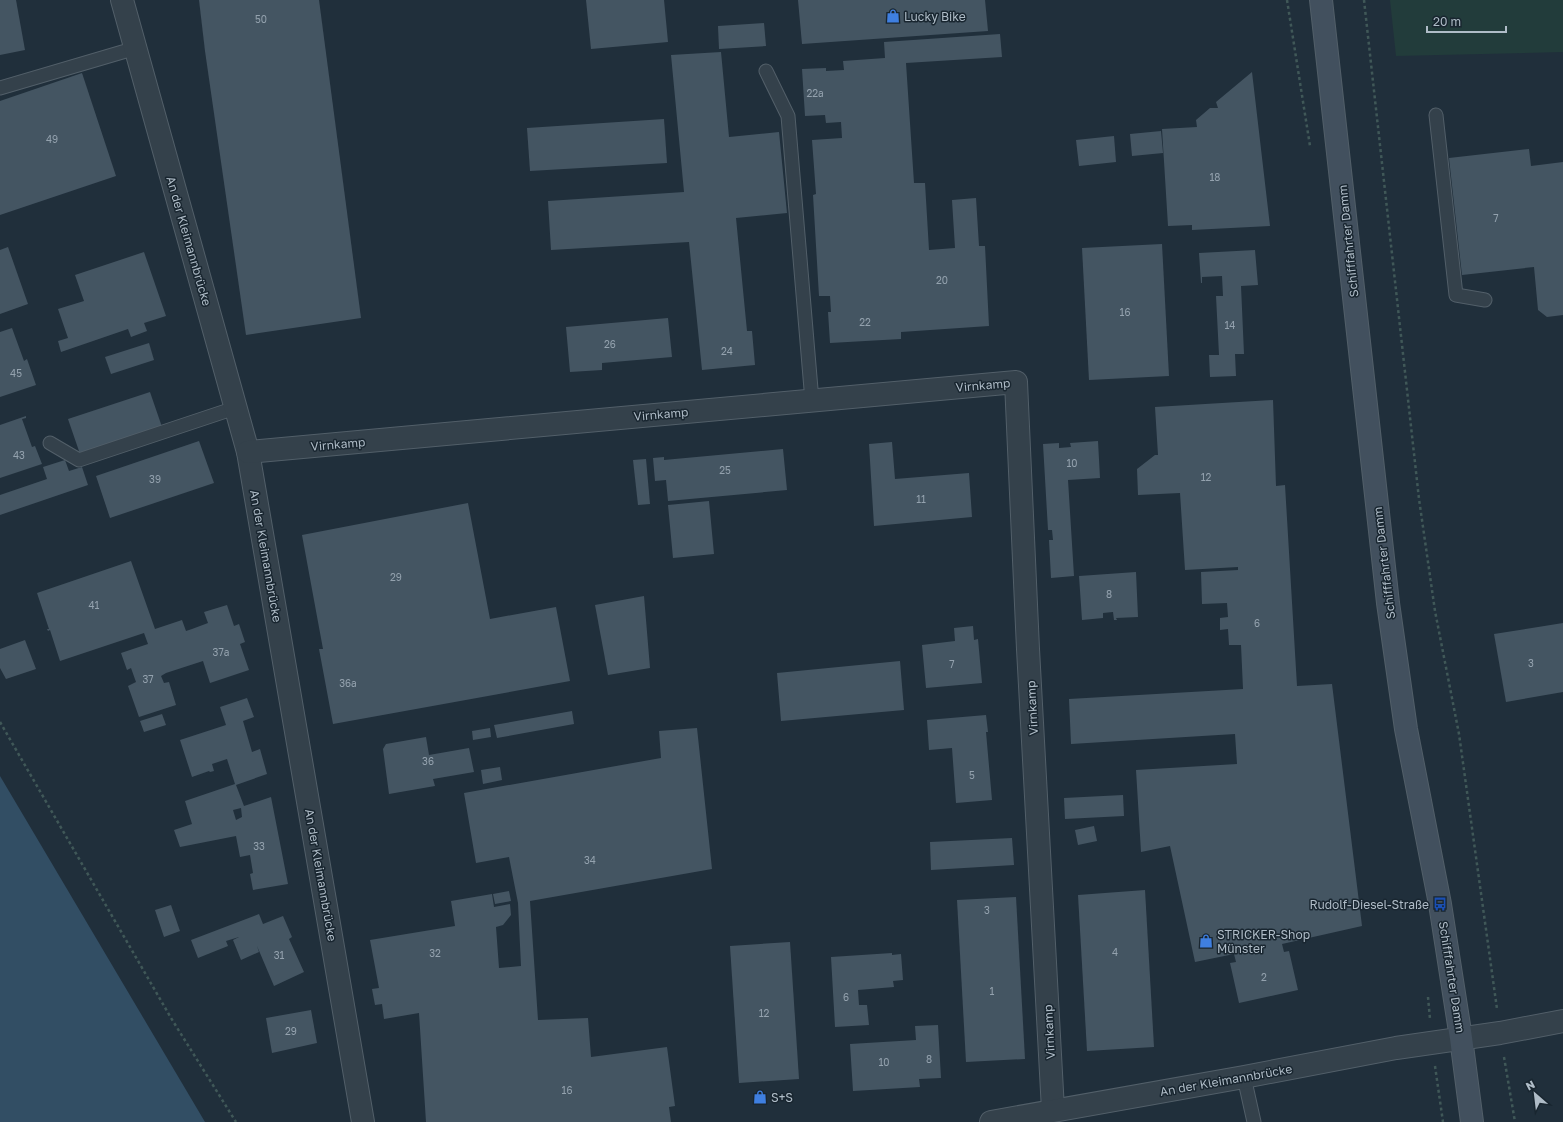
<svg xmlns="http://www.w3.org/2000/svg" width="1563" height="1122" font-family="'Golos Text',sans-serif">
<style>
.green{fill:#223c3b}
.water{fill:#324e64}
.building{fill:#445562;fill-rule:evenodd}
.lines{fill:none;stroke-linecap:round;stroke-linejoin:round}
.lane-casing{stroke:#525f69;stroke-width:15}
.street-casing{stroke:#525f69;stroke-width:24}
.secondary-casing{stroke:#525f69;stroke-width:24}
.path{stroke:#405858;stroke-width:2.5;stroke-dasharray:3 3;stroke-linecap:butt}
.lane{stroke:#34414b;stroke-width:13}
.street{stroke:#34414b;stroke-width:22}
.secondary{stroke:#42505e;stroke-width:22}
.labels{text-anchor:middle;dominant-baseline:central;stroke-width:3;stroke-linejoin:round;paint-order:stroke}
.number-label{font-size:10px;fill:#94a2ae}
.poi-label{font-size:12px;fill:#afbcc7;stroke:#192630;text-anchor:start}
.street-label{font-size:12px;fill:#afbcc7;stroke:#192630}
</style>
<rect width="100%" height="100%" fill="#202f3b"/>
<!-- green -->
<path class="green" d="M1390 0H1563V52L1396 56Z"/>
<!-- water -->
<path class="water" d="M0 776 205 1122H0Z"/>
<!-- building -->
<g class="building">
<path d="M0 0H16L25 50 0 55Z"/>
<path d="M199 0H319L361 318 246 335 205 51Z"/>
<path d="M586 0H664L668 42 591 49Z"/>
<path d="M798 0H985L988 31 802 44Z"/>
<path d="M764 23 766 46 719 49 718 26Z"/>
<path d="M1000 34 1002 57 906 63 914 183H925L929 250 955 248 952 200 976 198 979 246H985L989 326 901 332V339L830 343 828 312H831L830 296H819L813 195 816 194 812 140 842 138 841 122 826 123 825 115 805 116 802 69 826 68V71L844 70 843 61 885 58 884 42Z"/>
<path d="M721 52 729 137 779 132 787 213 736 218 747 331H752L755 365 702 370 689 242 551 250 548 201 684 192 671 55Z"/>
<path d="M1252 72 1270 226 1192 230V225L1168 226 1162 129 1197 127 1196 120 1210 108H1218L1216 102Z"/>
<path d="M82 73 116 176 0 215V101Z"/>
<path d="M664 119 667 163 530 171 527 128Z"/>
<path d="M1161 131 1163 153 1132 156 1130 134Z"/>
<path d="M1114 136 1116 162 1079 166 1076 140Z"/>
<path d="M1529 149 1531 166 1563 162V315L1547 317 1538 310 1534 267 1462 275 1449 158Z"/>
<path d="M1162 244 1169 376 1089 380 1082 248Z"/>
<path d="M8 247 28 304 0 314V250Z"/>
<path d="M1255 250 1258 285 1241 286 1244 354H1235L1236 376 1210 377 1209 355H1219L1216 296H1223L1222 276 1202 277V283H1201L1199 253Z"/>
<path d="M144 252 166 316 144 323 147 331 131 337 128 329 61 352 58 341 68 338 58 309 84 301 75 275Z"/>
<path d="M668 318 672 357 602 363V370L570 372 566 327Z"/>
<path d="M12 328 24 361 27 359 36 385 0 397V332Z"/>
<path d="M149 343 154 360 111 374 105 357Z"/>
<path d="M150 392 162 427 80 454 68 419Z"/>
<path d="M1273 400 1276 486 1285 485 1297 686 1332 684 1362 926 1282 944 1284 952 1289 951 1298 990 1239 1003 1230 963 1236 962 1234 954 1195 962 1170 846 1141 852 1136 770 1237 764 1235 734 1071 744 1069 699 1243 689 1241 645H1229L1228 629 1220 630V618L1228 617 1227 603 1202 604 1201 572 1238 570V567L1185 570 1180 493 1138 495 1137 469 1155 455H1158L1155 407Z"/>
<path d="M26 416V418L22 419 32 447 35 446 42 464 0 478V425Z"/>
<path d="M199 441 214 483 110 518 96 476Z"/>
<path d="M1098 441 1100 478 1068 480 1074 576 1051 578 1049 540H1053L1052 530H1048L1043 444 1059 443V448L1071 447 1070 443Z"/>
<path d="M892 442 895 479 969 473 972 517 874 526 869 444Z"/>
<path d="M783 449 787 490 668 501 666 480 655 481 653 458 664 457V460Z"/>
<path d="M646 459 650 504 638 505 633 460Z"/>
<path d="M65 460 69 471 82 467 88 485 0 515V495L47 479 43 467Z"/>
<path d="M709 501 714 554 673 558 668 505Z"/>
<path d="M468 503 490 619 556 607 570 681 333 724 319 649H323L302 535Z"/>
<path d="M131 561 155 629 182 620 186 631 192 629 208 623 204 612 227 605 234 626 239 624 245 642 240 644 249 670 210 683 203 661 166 673 161 676 164 683 169 682 176 705 139 717 128 686 136 682 131 668 127 670 121 653 148 644 144 633 60 661 50 630 48 631 47 629H49L37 593Z"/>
<path d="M1136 572 1138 617 1116 618 1117 620H1114L1113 612 1103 613V618L1082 620 1079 576Z"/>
<path d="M644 596 650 668 608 675 595 605Z"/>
<path d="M1563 623V692L1506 702 1494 634Z"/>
<path d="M973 626 974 640 978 639 982 683 926 688 922 645 955 641 954 628Z"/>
<path d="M25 640 36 669 6 679 0 668V649Z"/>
<path d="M900 661 904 710 781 721 777 673Z"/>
<path d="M247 698 254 717 243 721 252 752 260 749 267 774 236 785 244 806 271 797 288 884 253 890 250 874 253 873 250 855 240 857 236 836 180 847 174 830 192 824 185 801 235 784 227 759 212 764 214 771 210 772 209 771 192 777 180 740 226 725 220 707ZM241 808 242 817 236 820 233 810Z"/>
<path d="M572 711 574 724 497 738 494 725Z"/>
<path d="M162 714 166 725 144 732 140 721Z"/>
<path d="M986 715 988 732H986L992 800 956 803 952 748 929 750 927 720Z"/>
<path d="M490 728 491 737 473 740 472 731Z"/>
<path d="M697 728 712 869 530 901 538 1020 588 1018 591 1057 667 1047 675 1106 669 1107 671 1122H426L419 1013 384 1019 382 1004 375 1005 372 989 379 988 370 940 455 926 451 901 492 894 494 907 510 904 511 915 503 925 496 927 499 968 521 966 518 903 509 857 476 863 464 793 661 758 659 731Z"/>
<path d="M426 737 429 755 469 748 474 772 433 779 435 786 389 794 383 749 386 744Z"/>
<path d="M500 767 502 780 483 784 481 770Z"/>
<path d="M1123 795 1124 816 1065 819 1064 798Z"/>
<path d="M1094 826 1097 841 1078 845 1075 830Z"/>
<path d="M1012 838 1014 865 931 870 930 842Z"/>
<path d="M1145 890 1154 1047 1087 1051 1078 895Z"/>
<path d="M509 891 511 901 495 904 493 894Z"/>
<path d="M1016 897 1025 1059 966 1062 957 900Z"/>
<path d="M171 905 180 931 164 937 155 910Z"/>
<path d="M259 914 263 924 283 916 292 937 289 939 304 972 274 986 257 946 259 952 241 960 233 940 239 937 226 941 228 946 198 958 191 940Z"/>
<path d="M790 942 799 1079 739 1083 730 946Z"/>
<path d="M892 953V955L901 954 903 980 893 981 894 987 858 990 859 1005H867L869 1025 835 1027 831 957Z"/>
<path d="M311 1010 317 1043 272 1053 266 1018Z"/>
<path d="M938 1025 941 1078 919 1079 920 1087 853 1091 850 1044 916 1040 915 1026Z"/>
</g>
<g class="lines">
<!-- lane casing -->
<g class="lane-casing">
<g id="lane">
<path d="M766 71 788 116 812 401"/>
<path d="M0 88 136 48"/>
<path d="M1436 115 1456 295 1485 300"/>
<path d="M50 443 79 460 235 408"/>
<path d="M1244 1077 1254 1122"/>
</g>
</g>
<!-- street casing -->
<g class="street-casing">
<g id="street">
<path d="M122 0 248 452 363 1122"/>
<path d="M248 452 1016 382 1028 649 1053 1110"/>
<path d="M991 1122 1244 1077 1396 1048 1500 1033 1563 1021"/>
</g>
</g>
<!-- secondary casing -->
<g class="secondary-casing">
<path id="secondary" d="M1321 0 1388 603 1406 729 1440 904 1461 1038 1472 1122"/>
</g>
<!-- path -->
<g class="path">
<path d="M1287 0 1310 146"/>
<path d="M1364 0 1419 499 1435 611 1459 734 1497 1009"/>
<path d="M0 722 171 1018 236 1122"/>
<path d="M1428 997 1430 1019"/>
<path d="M1504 1057 1515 1122"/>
<path d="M1435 1066 1443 1122"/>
</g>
<!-- lane -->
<use href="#lane" class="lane"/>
<!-- street -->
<use href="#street" class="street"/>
<!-- secondary -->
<use href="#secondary" class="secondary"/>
</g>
<!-- icons -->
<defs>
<g id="shop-bare" transform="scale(1.08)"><path d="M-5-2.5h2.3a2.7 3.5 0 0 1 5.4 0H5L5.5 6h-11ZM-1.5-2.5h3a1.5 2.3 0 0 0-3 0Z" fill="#3f7fe0" stroke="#192630" stroke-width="2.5" paint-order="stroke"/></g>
<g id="bus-bare" transform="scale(1.08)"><path d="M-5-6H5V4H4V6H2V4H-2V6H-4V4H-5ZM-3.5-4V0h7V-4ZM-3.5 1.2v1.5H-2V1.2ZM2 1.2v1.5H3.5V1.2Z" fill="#1a4fb4" stroke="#192630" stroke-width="2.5" paint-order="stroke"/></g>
</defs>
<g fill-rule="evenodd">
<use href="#shop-bare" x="893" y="16"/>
<use href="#bus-bare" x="1440" y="904"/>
<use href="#shop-bare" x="1206" y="941"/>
<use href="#shop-bare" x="760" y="1097"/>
</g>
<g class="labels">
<!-- number labels -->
<g class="number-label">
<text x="261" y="19">50</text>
<text x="815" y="93">22a</text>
<text x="52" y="139">49</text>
<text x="1215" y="177">18</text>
<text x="1496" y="218">7</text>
<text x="942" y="280">20</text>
<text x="1125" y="312">16</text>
<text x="865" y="322">22</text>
<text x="1230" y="325">14</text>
<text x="610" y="344">26</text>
<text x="727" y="351">24</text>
<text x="16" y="373">45</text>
<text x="19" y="455">43</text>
<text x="1072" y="463">10</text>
<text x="725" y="470">25</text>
<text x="1206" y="477">12</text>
<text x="155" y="479">39</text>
<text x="921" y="499">11</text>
<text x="396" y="577">29</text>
<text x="1109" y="594">8</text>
<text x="94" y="605">41</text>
<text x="1257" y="623">6</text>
<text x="221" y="652">37a</text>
<text x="1531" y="663">3</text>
<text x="952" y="664">7</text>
<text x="148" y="679">37</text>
<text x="348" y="683">36a</text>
<text x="428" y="761">36</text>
<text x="972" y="775">5</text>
<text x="259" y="846">33</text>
<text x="590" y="860">34</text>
<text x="987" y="910">3</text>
<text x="1115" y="952">4</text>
<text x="435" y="953">32</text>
<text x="279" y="955">31</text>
<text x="1264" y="977">2</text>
<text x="992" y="991">1</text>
<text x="846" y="997">6</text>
<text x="764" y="1013">12</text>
<text x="291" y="1031">29</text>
<text x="929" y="1059">8</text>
<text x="884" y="1062">10</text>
<text x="567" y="1090">16</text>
</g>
<!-- poi labels -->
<g class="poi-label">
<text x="904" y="16">Lucky Bike</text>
<text x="1429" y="904" text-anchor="end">Rudolf-Diesel-Straße</text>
<text x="1217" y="934">STRICKER-Shop<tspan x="1217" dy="14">Münster</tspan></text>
<text x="771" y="1097">S+S</text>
</g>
<!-- street labels -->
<g class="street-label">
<text transform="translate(189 241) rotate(74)">An der Kleimannbrücke</text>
<text transform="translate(1348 241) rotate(-96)">Schifffahrter Damm</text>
<text transform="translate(983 385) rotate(-5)">Virnkamp</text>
<text transform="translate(661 414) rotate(-5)">Virnkamp</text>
<text transform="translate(338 444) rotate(-5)">Virnkamp</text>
<text transform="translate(266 556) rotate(80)">An der Kleimannbrücke</text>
<text transform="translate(1384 563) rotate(-97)">Schifffahrter Damm</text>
<text transform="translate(1032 708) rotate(-93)">Virnkamp</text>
<text transform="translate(321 875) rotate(80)">An der Kleimannbrücke</text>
<text transform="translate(1452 977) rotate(81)">Schifffahrter Damm</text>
<text transform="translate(1049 1032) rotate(-93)">Virnkamp</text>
<text transform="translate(1226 1080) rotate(-10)">An der Kleimannbrücke</text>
</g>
</g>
<!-- north arrow -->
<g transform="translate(1535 1094) rotate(332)" stroke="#192630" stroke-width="3" paint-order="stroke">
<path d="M0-3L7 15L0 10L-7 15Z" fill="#afbcc7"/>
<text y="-6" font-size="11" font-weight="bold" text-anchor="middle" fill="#afbcc7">N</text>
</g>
<!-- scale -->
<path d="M1427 26v6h79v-6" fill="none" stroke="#afbcc7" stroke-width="2"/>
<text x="1433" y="26" font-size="12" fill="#afbcc7" stroke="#192630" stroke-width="3" paint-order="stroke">20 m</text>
</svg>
